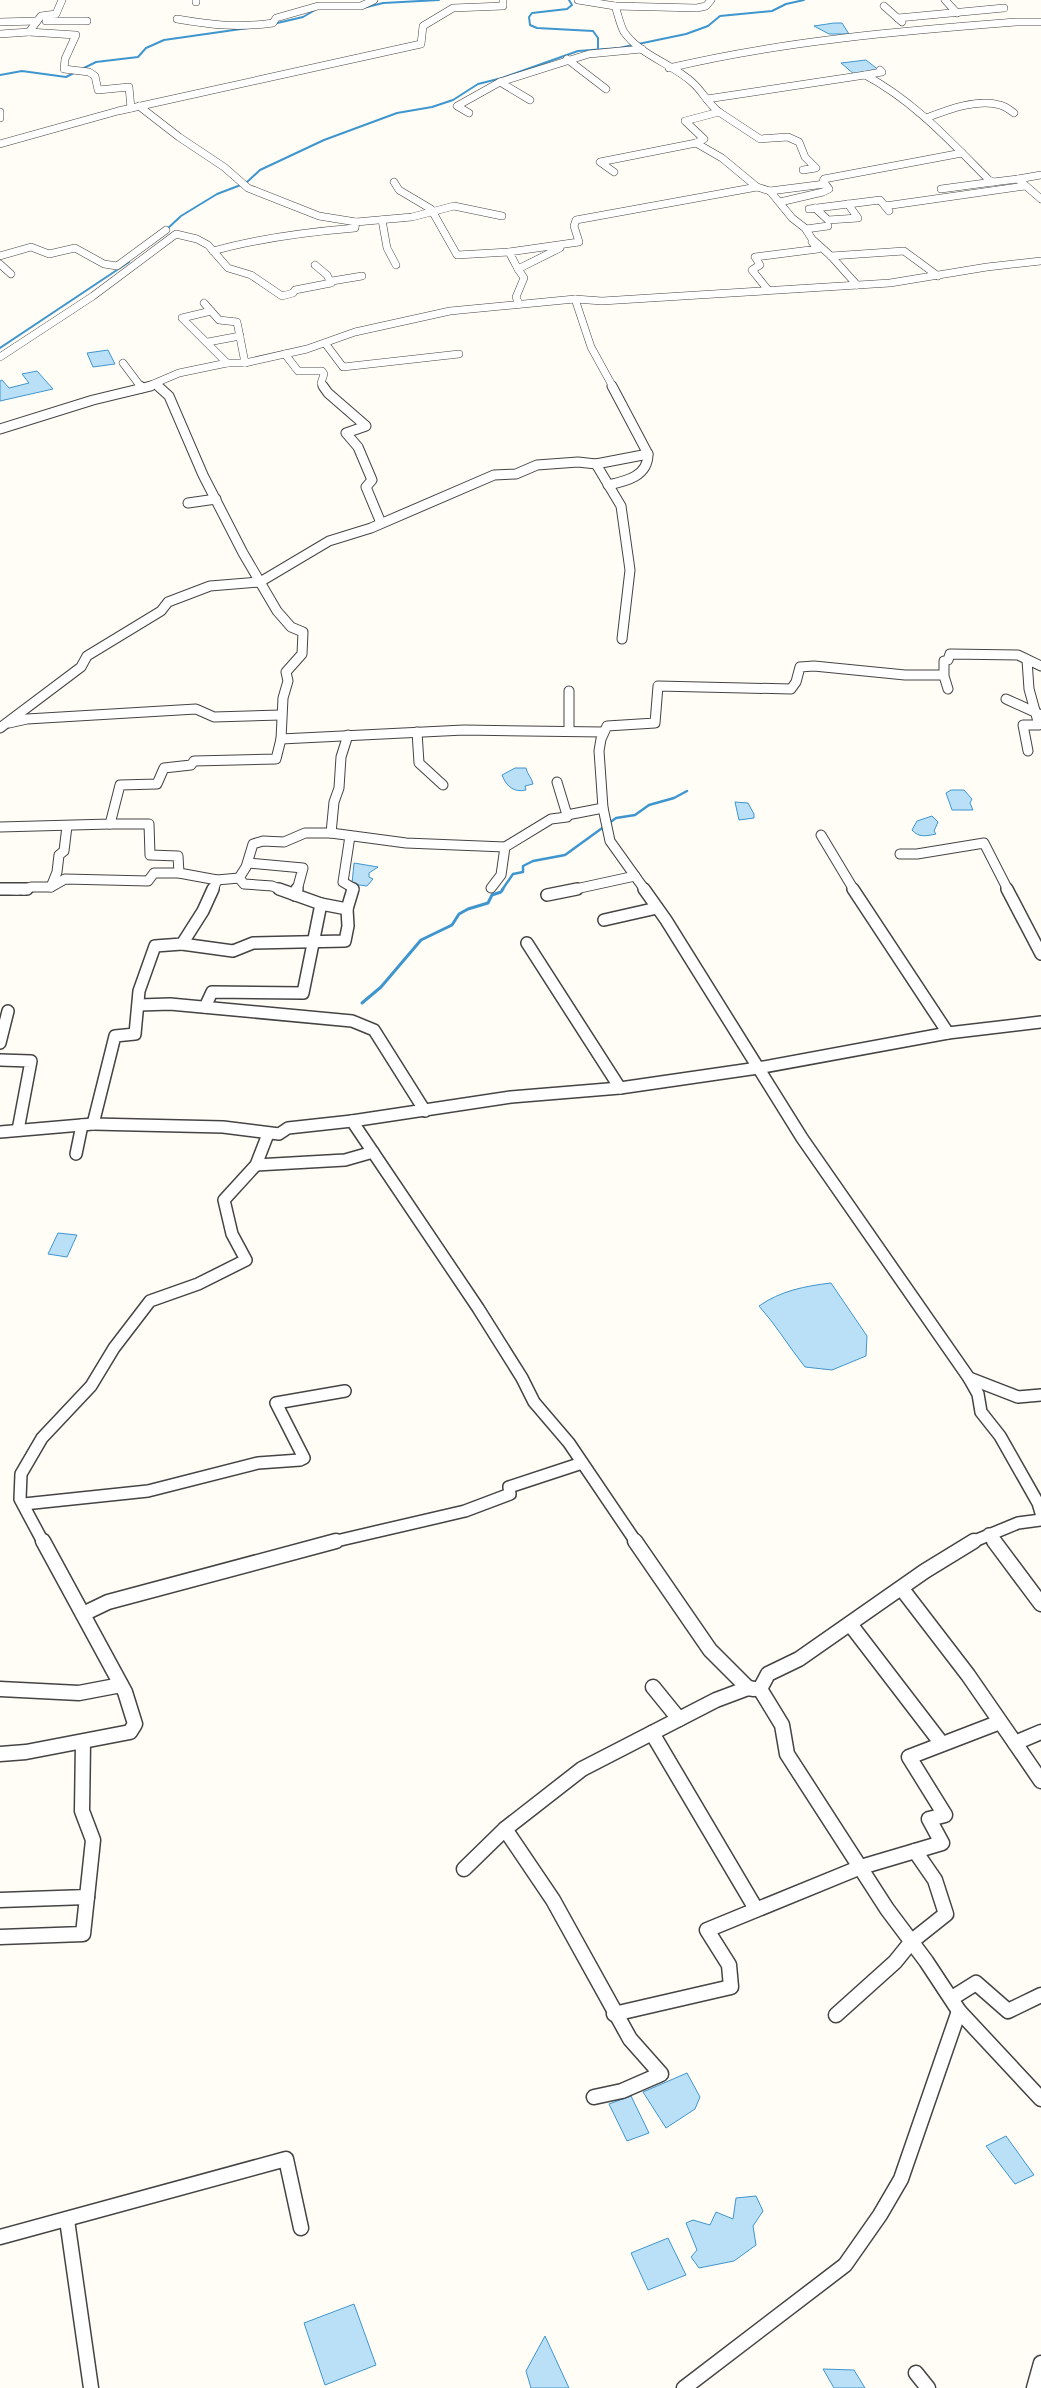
<svg xmlns="http://www.w3.org/2000/svg" width="1041" height="2388" font-family="'Crimson Pro',serif">
<style>
.water{fill:#b9e0f7;stroke:#3f96cf}
.lines{fill:none;stroke-linecap:round;stroke-linejoin:round}
.stream-far2{stroke:#3f96cf;stroke-width:2}
.stream-far1{stroke:#3f96cf;stroke-width:2.5}
.stream{stroke:#3f96cf;stroke-width:3}
.minor-far3-casing{stroke:#444;stroke-width:8}
.minor-far2-casing{stroke:#444;stroke-width:11}
.minor-far1-casing{stroke:#444;stroke-width:14}
.minor-casing{stroke:#444;stroke-width:17}
.minor-far3{stroke:#fff;stroke-width:7}
.minor-far2{stroke:#fff;stroke-width:9}
.minor-far1{stroke:#fff;stroke-width:11}
.minor{stroke:#fff;stroke-width:14}
</style>
<rect width="100%" height="100%" fill="#fffdf5"/>
<!-- water -->
<g class="water">
<path d="M834 23H842L849 34H829L814 26Z"/>
<path d="M866 60 880 71 855 75 841 63Z"/>
<path d="M108 350 115 364 93 367 87 353Z"/>
<path d="M37 371 53 389 0 401V381L2 380 9 388 29 383 22 374Z"/>
<path d="M515 768H526C527 774 532 778 533 784L525 786 526 790C514 793 506 786 502 775Z"/>
<path d="M951 790H964L972 799 970 803 973 810H952L946 793Z"/>
<path d="M735 802 748 803 754 814V818L739 820Z"/>
<path d="M932 816 938 822 934 831 936 834C926 836 919 838 912 830L917 821Z"/>
<path d="M354 863 378 867 369 873V877L373 879 367 886 352 884Z"/>
<path d="M58 1233 77 1235 67 1257 48 1254Z"/>
<path d="M831 1283 867 1336 866 1356 832 1370 805 1367C789 1347 776 1325 759 1306 780 1291 805 1286 831 1283Z"/>
<path d="M687 2073 700 2097 695 2109 666 2128 643 2092Z"/>
<path d="M631 2096 649 2133 627 2141 609 2104Z"/>
<path d="M1006 2136 1034 2175 1015 2184 986 2146Z"/>
<path d="M756 2196 763 2211 753 2226 756 2245 734 2261 699 2268 691 2257 697 2250 686 2223 693 2220 710 2225 716 2212 733 2219 736 2198Z"/>
<path d="M668 2238 686 2275 648 2290 631 2253Z"/>
<path d="M354 2304 376 2365 325 2385 304 2323Z"/>
<path d="M545 2336 569 2388H531L526 2371Z"/>
<path d="M823 2369 854 2370 865 2388H834Z"/>
</g>
<g class="lines">
<!-- stream-far2 -->
<g class="stream-far2">
<path d="M569 0 572 5 567 9 532 13 529 17 530 25 537 28 593 31 598 38V49"/>
<path d="M363 8 383 3 439 0"/>
<path d="M273 24 303 17 315 10"/>
<path d="M0 75 22 71 66 77 96 62 138 57 146 48 164 40 248 28"/>
<path d="M166 230 181 216 217 194 246 183 260 170 324 140 397 113 432 107 453 100 478 84 502 78 578 51 619 48 686 34 708 26 720 16 772 11 786 4 804 0"/>
<path d="M0 348 129 262"/>
</g>
<!-- stream-far1 -->
<path class="stream-far1" d="M502 890 513 874 523 872V866L533 861 565 855 616 818 635 815 649 805 674 798 687 791"/>
<!-- stream -->
<path class="stream" d="M362 1003 381 987 421 940 452 925 459 914 468 909 488 903 492 895 501 892 503 889"/>
<!-- minor-far3 casing -->
<g class="minor-far3-casing">
<g id="minor-far3">
<path d="M196 0V2"/>
<path d="M578 0 615 6C618 14 620 25 624 32 641 56 673 64 693 83 703 92 708 104 719 112L685 121 704 139 696 143 722 158 757 187"/>
<path d="M945 0 957 13"/>
<path d="M615 6 697 8 706 6 711 0"/>
<path d="M884 6 902 22"/>
<path d="M898 18 1004 8"/>
<path d="M177 19C212 25 238 28 273 23L276 18 318 6H361L374 0"/>
<path d="M46 21H87"/>
<path d="M0 22 37 21"/>
<path d="M29 32 76 35 65 59 64 69 89 72 95 76 98 90 129 87 131 108"/>
<path d="M0 34 29 32 41 16 56 14 62 0"/>
<path d="M567 59 606 89"/>
<path d="M669 68C783 41 899 31 1016 22H1041"/>
<path d="M865 75 882 72 880 70"/>
<path d="M707 99 865 75C914 101 950 141 989 180L993 182 1018 179"/>
<path d="M530 100 500 82 589 54 642 49"/>
<path d="M139 106 179 137 224 167 248 188 319 216 356 222"/>
<path d="M0 112V118"/>
<path d="M719 112 760 139 788 137 799 142 805 157 816 168 803 170"/>
<path d="M469 113 457 106 500 82"/>
<path d="M926 118C947 110 977 98 1000 105 1005 106 1010 110 1014 113"/>
<path d="M0 144 118 111 421 44 423 26 453 8 503 6V0"/>
<path d="M614 172 600 162 696 143"/>
<path d="M1041 175 1018 179 1041 199"/>
<path d="M394 182 399 190 431 209 457 255 509 252"/>
<path d="M941 189 993 182"/>
<path d="M770 191 825 184"/>
<path d="M780 202 823 192 829 189 823 181 824 179 962 153"/>
<path d="M815 208 828 220 858 218 848 204"/>
<path d="M809 209 880 200 885 206"/>
<path d="M889 211 885 206 1025 186"/>
<path d="M382 220 387 248 396 265"/>
<path d="M806 229 828 226"/>
<path d="M213 251C259 238 307 232 355 228L356 222 412 217 454 206 502 216"/>
<path d="M0 256 31 247 49 254 75 248 104 264 117 266 166 230"/>
<path d="M831 256 904 251 938 276"/>
<path d="M0 264 11 274"/>
<path d="M518 269 509 252 579 242 574 226 576 220 757 187 770 191 792 218 805 228 812 239 831 256 857 285"/>
<path d="M332 281 362 276"/>
<path d="M768 290 752 270 760 265 755 257 818 249 812 242"/>
<path d="M575 299 591 347 613 387"/>
<path d="M204 303 219 320 237 322 245 363 307 349 355 332 450 311 575 299 602 301 890 283 987 267 1041 261"/>
<path d="M519 304 516 297 524 278 518 269 560 248"/>
<path d="M211 311 182 318 227 363"/>
<path d="M208 342 240 336"/>
<path d="M325 343 343 367 459 354"/>
<path d="M285 354 298 371H322L324 374 321 383 324 387"/>
<path d="M0 357 93 296 176 234 197 239 208 245 228 268 251 275 282 296 293 293 295 290 331 283 327 275 315 265"/>
<path d="M123 363 141 387"/>
<path d="M155 384 159 387"/>
<path d="M146 387 179 373 227 363H245"/>
</g>
</g>
<!-- minor-far2 casing -->
<g class="minor-far2-casing">
<g id="minor-far2">
<path d="M140 386 141 388"/>
<path d="M158 386 169 396 203 475 243 553 277 611 291 627 303 632 302 654 286 672 288 681 283 698 281 739 464 730 603 732"/>
<path d="M323 386 328 393 366 426 346 433 358 447 372 480 366 487 381 523"/>
<path d="M0 429 93 400 151 386"/>
<path d="M608 485C627 481 648 476 648 454L612 386"/>
<path d="M188 503 216 499"/>
<path d="M622 639 630 570 621 506 596 464 648 454"/>
<path d="M1027 660 1029 689 1039 725H1023L1028 751"/>
<path d="M948 689 944 676V661L948 660 950 654 1018 655 1041 666"/>
<path d="M569 691V731"/>
<path d="M1006 699 1039 714"/>
<path d="M9 723 27 719 196 709 214 717 281 715"/>
<path d="M0 728 81 667 87 656 161 611 168 602 210 586 260 582 329 541 371 528 494 475 516 474 537 465 578 462 596 464"/>
<path d="M417 732 419 763 443 785"/>
<path d="M557 782 567 815 603 808"/>
<path d="M110 824H149L150 855 178 856 179 873"/>
<path d="M0 827 110 824 120 785 157 784 164 768 191 765 194 761 276 759 281 739"/>
<path d="M331 833 406 843 505 847 551 819 567 817V815"/>
<path d="M821 835 854 890"/>
<path d="M350 836 343 882 353 888 352 890"/>
<path d="M900 854H917L984 843 1008 890"/>
<path d="M248 863 303 868 297 890"/>
<path d="M239 878 244 884 272 886 282 890"/>
<path d="M51 887 57 872 59 855 64 851 67 826"/>
<path d="M491 888 501 875 505 847"/>
<path d="M0 889 18 890"/>
<path d="M24 890 31 887H51L65 879 148 881 154 873H179L217 880"/>
<path d="M213 890 217 880 239 878 246 867 253 844 263 841 284 842 305 833H331L334 802 339 788 341 757 348 735"/>
<path d="M571 890 635 876"/>
<path d="M645 890 610 841 603 808 599 751 601 739 607 726 655 723 658 686 791 689 796 682 800 667 814 666 905 675H943"/>
</g>
</g>
<!-- minor-far1 casing -->
<g class="minor-far1-casing">
<g id="minor-far1">
<path d="M0 889H27"/>
<path d="M213 889 203 911 182 944 155 946 139 991 135 1034 115 1036 93 1124 223 1127 279 1134 288 1128 352 1121"/>
<path d="M644 889 666 920 802 1138 969 1378 1018 1397 1041 1395"/>
<path d="M853 889 948 1033"/>
<path d="M1007 889 1041 954"/>
<path d="M295 895 297 889"/>
<path d="M547 895 577 889"/>
<path d="M347 909 353 889"/>
<path d="M604 920 657 908"/>
<path d="M527 943 620 1088"/>
<path d="M182 944 233 951 253 943 345 941 348 926 347 909 321 904 279 889"/>
<path d="M139 1005 170 1004 352 1021 374 1030 425 1111"/>
<path d="M205 1007 212 992 303 993 321 904"/>
<path d="M0 1043 8 1011"/>
<path d="M0 1060 31 1061 18 1130"/>
<path d="M0 1132 93 1124"/>
<path d="M76 1154 82 1125"/>
<path d="M256 1165 345 1160 373 1152"/>
<path d="M969 1378 978 1394 981 1412 1000 1436 1038 1503 1041 1513"/>
<path d="M24 1504 148 1491 258 1463 300 1460 304 1458 276 1403 345 1391"/>
<path d="M989 1534 995 1542"/>
<path d="M43 1542 20 1499 21 1474 42 1438 91 1386 114 1348 150 1301 198 1284 246 1260 232 1234 224 1200 256 1165 268 1134"/>
<path d="M332 1542 465 1511 510 1494 509 1487 582 1463"/>
<path d="M636 1542 569 1443 534 1402 522 1378 478 1308 352 1121 511 1097 620 1088 758 1068 948 1033 1041 1022"/>
<path d="M972 1542 1018 1523 1041 1520"/>
</g>
</g>
<!-- minor casing -->
<g class="minor-casing">
<g id="minor">
<path d="M635 1541 710 1650 748 1688"/>
<path d="M974 1541 925 1571 799 1659 768 1674 760 1689 782 1725 787 1754 887 1909 926 1961 959 2011 1041 2099"/>
<path d="M994 1541 1041 1604"/>
<path d="M902 1589 968 1675 1015 1743 1041 1732"/>
<path d="M83 1614 108 1602 336 1541"/>
<path d="M850 1624 942 1744"/>
<path d="M653 1687 679 1719"/>
<path d="M0 1689 79 1693 121 1685"/>
<path d="M652 1733 756 1909"/>
<path d="M1015 1743 1041 1781"/>
<path d="M0 1754 26 1752 130 1732 135 1724 125 1692 43 1541"/>
<path d="M505 1829 553 1900 630 2039 661 2074 622 2091 594 2097"/>
<path d="M464 1869 505 1829 582 1769 716 1700 748 1688 754 1689"/>
<path d="M0 1900 87 1897 93 1840 82 1811 83 1742"/>
<path d="M0 1937 83 1934 87 1897"/>
<path d="M952 1998 976 1983 1008 2011 1041 1995"/>
<path d="M614 2014 731 1987 729 1965 707 1930 861 1867 942 1843 929 1819 945 1815 909 1757 1000 1722"/>
<path d="M836 2015 895 1962 912 1941 946 1914 935 1880 915 1851"/>
<path d="M67 2220 91 2388"/>
<path d="M0 2237 286 2159 301 2228"/>
<path d="M916 2373 928 2388"/>
<path d="M684 2388 845 2265 880 2215 901 2179 959 2011"/>
<path d="M1034 2388 1041 2363"/>
</g>
</g>
<!-- minor-far3 -->
<use href="#minor-far3" class="minor-far3"/>
<!-- minor-far2 -->
<use href="#minor-far2" class="minor-far2"/>
<!-- minor-far1 -->
<use href="#minor-far1" class="minor-far1"/>
<!-- minor -->
<use href="#minor" class="minor"/>
</g>
</svg>
